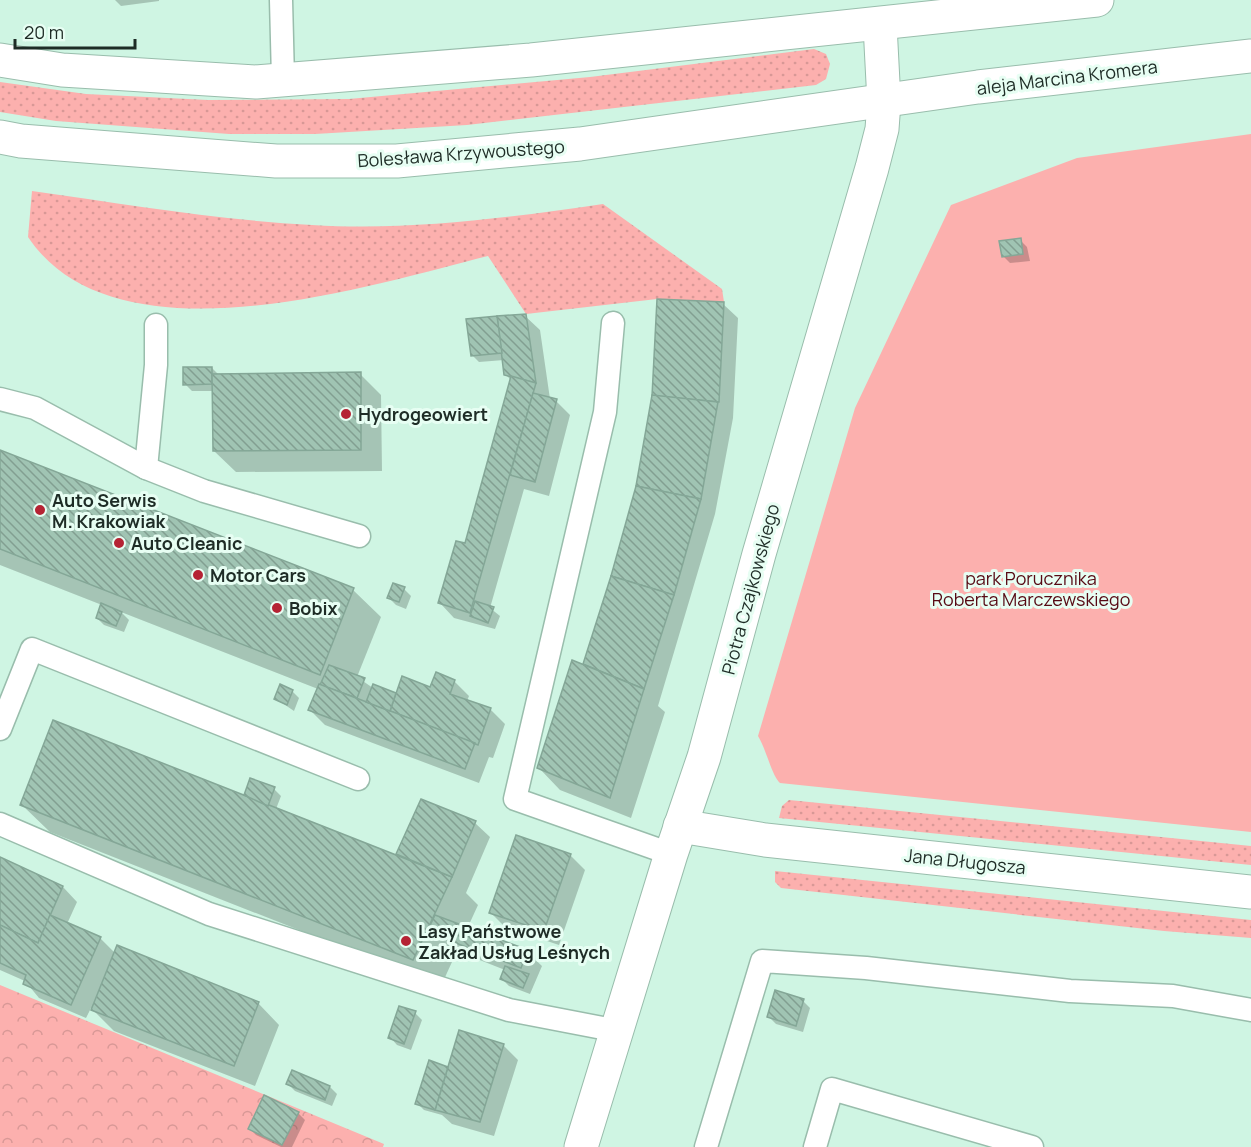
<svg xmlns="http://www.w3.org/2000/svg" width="1251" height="1147" font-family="Manrope,sans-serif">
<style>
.grass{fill:url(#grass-dots)}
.forest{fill:url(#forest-crowns)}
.park{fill:#fcb0ae}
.shadow{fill:#0003}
.building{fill:url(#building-back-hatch);stroke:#84a797;stroke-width:1.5}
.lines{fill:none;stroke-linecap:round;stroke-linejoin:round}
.lane-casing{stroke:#99bdac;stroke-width:25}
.street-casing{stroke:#99bdac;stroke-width:35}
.secondary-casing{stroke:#99bdac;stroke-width:35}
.lane{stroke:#fff;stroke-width:22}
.street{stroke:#fff;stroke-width:33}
.secondary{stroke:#fff;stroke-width:33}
.poi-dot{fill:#b52334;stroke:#e7fef3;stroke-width:2}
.labels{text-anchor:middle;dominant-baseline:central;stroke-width:6;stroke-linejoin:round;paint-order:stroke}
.street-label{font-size:18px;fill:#1e2c26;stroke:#e7fef3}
.poi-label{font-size:18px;font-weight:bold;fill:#1e2c26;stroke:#e7fef3;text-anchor:start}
.park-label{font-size:18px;fill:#570a14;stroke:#e7fef3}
</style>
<defs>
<pattern id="grass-dots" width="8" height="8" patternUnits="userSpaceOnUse" patternTransform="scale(1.5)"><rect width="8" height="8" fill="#fcb0ae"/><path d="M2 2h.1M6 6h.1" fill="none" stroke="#d89896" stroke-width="1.8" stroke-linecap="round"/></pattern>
<pattern id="forest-crowns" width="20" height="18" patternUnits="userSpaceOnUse" patternTransform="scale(1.5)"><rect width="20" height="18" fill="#fcb0ae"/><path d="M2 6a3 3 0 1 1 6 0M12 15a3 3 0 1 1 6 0" fill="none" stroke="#d89896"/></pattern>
<pattern id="building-back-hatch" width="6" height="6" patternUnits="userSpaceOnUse" patternTransform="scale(1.5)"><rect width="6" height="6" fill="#a0c4b3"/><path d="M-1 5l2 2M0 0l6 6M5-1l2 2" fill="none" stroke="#829f91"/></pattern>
</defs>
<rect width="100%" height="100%" fill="#cff5e3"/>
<!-- grass -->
<g class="grass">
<path d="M814 49 826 54 830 64 826 79 816 85 467 125 315 134H229L56 121 0 112V82L86 94 208 100 349 99 590 77Z"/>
<path d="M32 191C125 204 218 220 312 225 409 231 507 218 603 204L722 289 724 302 657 299 526 314 488 256C368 286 115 367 28 237Z"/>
<path d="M789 800 1251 846V865L779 818 782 806Z"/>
<path d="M775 871 1251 920V938L1164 931 781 888 775 882Z"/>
</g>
<!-- forest -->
<path class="forest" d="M0 985 384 1144 383 1147H0Z"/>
<!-- park -->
<path class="park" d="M1251 134V832L780 783C772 776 766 749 758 736L855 408 951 205 1077 158Z"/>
<!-- shadow -->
<g class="shadow">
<path d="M115 0H159V1L121 6Z"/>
<path d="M1020 240 1027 247 1030 261 1010 263 1003 256Z"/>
<path d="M723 304 738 318 733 418 715 514 658 706 665 712 631 818 560 790 539 768 591 669 585 663 638 486Z"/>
<path d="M525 316 540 330 550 399 556 401 570 415 549 496 524 489 490 608 500 616 495 629 454 618 440 603 466 545 511 380 506 375 504 360 479 362 472 355Z"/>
<path d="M212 368 219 375 360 374 381 395 382 471 236 472 214 451V391H192L185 384Z"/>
<path d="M0 451 353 590 381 617 357 677 373 688 397 696 454 681 469 696 467 701 490 709 505 724 493 758 489 757 479 783 325 725 310 710 318 689 121 612 129 620 124 632 104 625 97 618 102 605 0 565Z"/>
<path d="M404 589 411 596 406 609 396 605 389 598Z"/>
<path d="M292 691 299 698 294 711 275 698Z"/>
<path d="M251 780 274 789 281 796 276 809 404 860 398 854 475 823 490 837 466 893 478 905 467 929 527 952 542 966 530 994 509 986 502 979 505 970 457 951 441 986 50 832 22 805 245 797Z"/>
<path d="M570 855 585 870 559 945 505 927 491 913Z"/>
<path d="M0 858 63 887 77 902 67 924 100 938 115 953 258 1003 279 1025 255 1086 114 1031 91 1008 86 1018 39 998 25 981 0 970Z"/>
<path d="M803 1001 810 1008 803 1032 776 1024 769 1017Z"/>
<path d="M415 1013 422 1020 411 1050 397 1045 390 1037Z"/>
<path d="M503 1045 518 1060 494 1136 452 1124 442 1115 424 1110 417 1103 449 1069Z"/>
<path d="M292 1072 330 1087 337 1094 332 1106 295 1091 288 1084Z"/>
<path d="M298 1113 305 1120 292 1147H281L256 1135 249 1128Z"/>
</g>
<!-- building -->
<g class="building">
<path d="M1021 238 1023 254 1002 257 999 241Z"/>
<path d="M657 299 724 302 719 402 652 396Z"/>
<path d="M526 314 536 383 504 375 497 316Z"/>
<path d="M497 316 502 353 471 356 466 319Z"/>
<path d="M183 367H212V384L183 385Z"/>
<path d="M361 372V450L213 451 212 374Z"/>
<path d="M511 376 536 383 470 613 438 603 456 541 465 543Z"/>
<path d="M533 393 557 399 535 482 510 475Z"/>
<path d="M652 395 718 402 701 499 636 486Z"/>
<path d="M0 450 354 588 320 675 0 549Z"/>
<path d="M636 486 701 499 674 595 611 576Z"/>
<path d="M611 576 674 595 644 689 583 664Z"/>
<path d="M393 583 405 587 399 602 387 598Z"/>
<path d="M475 601 494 607 488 623 470 616Z"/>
<path d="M101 603 122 612 116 626 96 618Z"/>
<path d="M572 660 644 689 610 798 537 768Z"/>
<path d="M329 665 365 678 357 698 320 685Z"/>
<path d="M436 672 455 680 450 694 491 708 478 745 390 711 402 676 430 687Z"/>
<path d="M280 684 293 690 287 705 274 699Z"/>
<path d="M319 684 475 743 465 769 308 710Z"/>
<path d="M373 684 396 693 390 711 366 702Z"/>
<path d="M53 720 452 877 413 960 20 805Z"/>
<path d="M250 778 275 787 268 806 244 795Z"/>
<path d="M421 799 476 821 452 877 396 854Z"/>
<path d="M516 835 571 854 544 931 489 913Z"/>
<path d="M0 857 63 886 38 943 0 925Z"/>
<path d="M50 915 101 937 71 1005 23 984 26 975 0 963V925L38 943Z"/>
<path d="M435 915 528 950 521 968 427 932Z"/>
<path d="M117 945 259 1002 234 1066 91 1010Z"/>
<path d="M505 966 529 974 523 988 500 979Z"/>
<path d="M775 990 804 999 796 1026 767 1017Z"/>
<path d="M399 1006 416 1011 404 1044 388 1038Z"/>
<path d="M459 1030 504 1044 480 1122 435 1110Z"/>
<path d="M429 1060 448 1067 435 1110 415 1104Z"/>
<path d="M292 1070 330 1086 325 1100 286 1084Z"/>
<path d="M264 1095 299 1112 282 1145 248 1129Z"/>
</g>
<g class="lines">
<!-- lane casing -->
<g class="lane-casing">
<g id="lane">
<path d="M281 0 283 79"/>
<path d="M613 323 605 412 515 799 671 854"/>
<path d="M0 399 35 408 146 468 204 491 359 536"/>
<path d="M146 468 156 365V325"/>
<path d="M0 729 32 649 358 779"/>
<path d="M0 824 209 914 509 1010 618 1031"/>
<path d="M706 1147 762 961 866 968 1070 991 1173 996 1251 1010"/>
<path d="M815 1147 832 1089 1032 1147"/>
</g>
</g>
<!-- street casing -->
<g class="street-casing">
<path id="street" d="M680 826 765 840 1251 892"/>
</g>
<!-- secondary casing -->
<g class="secondary-casing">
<g id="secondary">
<path d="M0 60 62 70 256 82 531 60 1097 0"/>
<path d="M0 137 21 141 276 161H397L580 144 978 87 1251 56"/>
<path d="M581 1147 671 854 704 757 759 554 872 168 882 129 884 102 880 25"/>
</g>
</g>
<!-- lane -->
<use href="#lane" class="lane"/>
<!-- street -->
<use href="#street" class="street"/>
<!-- secondary -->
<use href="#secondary" class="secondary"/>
</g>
<!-- markers -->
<g class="poi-dot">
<circle cx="346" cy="414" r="6"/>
<circle cx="40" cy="510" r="6"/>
<circle cx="119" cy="543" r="6"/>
<circle cx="198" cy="575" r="6"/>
<circle cx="277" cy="608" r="6"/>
<circle cx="406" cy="941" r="6"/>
</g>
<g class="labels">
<!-- street labels -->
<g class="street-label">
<text transform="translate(1067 77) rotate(-7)">aleja Marcina Kromera</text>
<text transform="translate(461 153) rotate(-4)">Bolesława Krzywoustego</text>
<text transform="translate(750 589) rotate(-75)">Piotra Czajkowskiego</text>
<text transform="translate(965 861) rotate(6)">Jana Długosza</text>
</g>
<!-- poi labels -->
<g class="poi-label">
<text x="358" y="414">Hydrogeowiert</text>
<text x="52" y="500">Auto Serwis<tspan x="52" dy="21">M. Krakowiak</tspan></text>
<text x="131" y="543">Auto Cleanic</text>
<text x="210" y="575">Motor Cars</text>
<text x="289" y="608">Bobix</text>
<text x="418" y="931">Lasy Państwowe<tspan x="418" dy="21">Zakład Usług Leśnych</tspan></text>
</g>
<!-- park labels -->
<g class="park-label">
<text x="1031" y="578">park Porucznika<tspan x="1031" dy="21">Roberta Marczewskiego</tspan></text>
</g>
</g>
<!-- scale -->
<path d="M15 39v9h120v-9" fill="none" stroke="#1e2c26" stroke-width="3"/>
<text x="24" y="39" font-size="18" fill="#1e2c26" stroke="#e7fef3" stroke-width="4.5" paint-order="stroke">20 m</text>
</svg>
